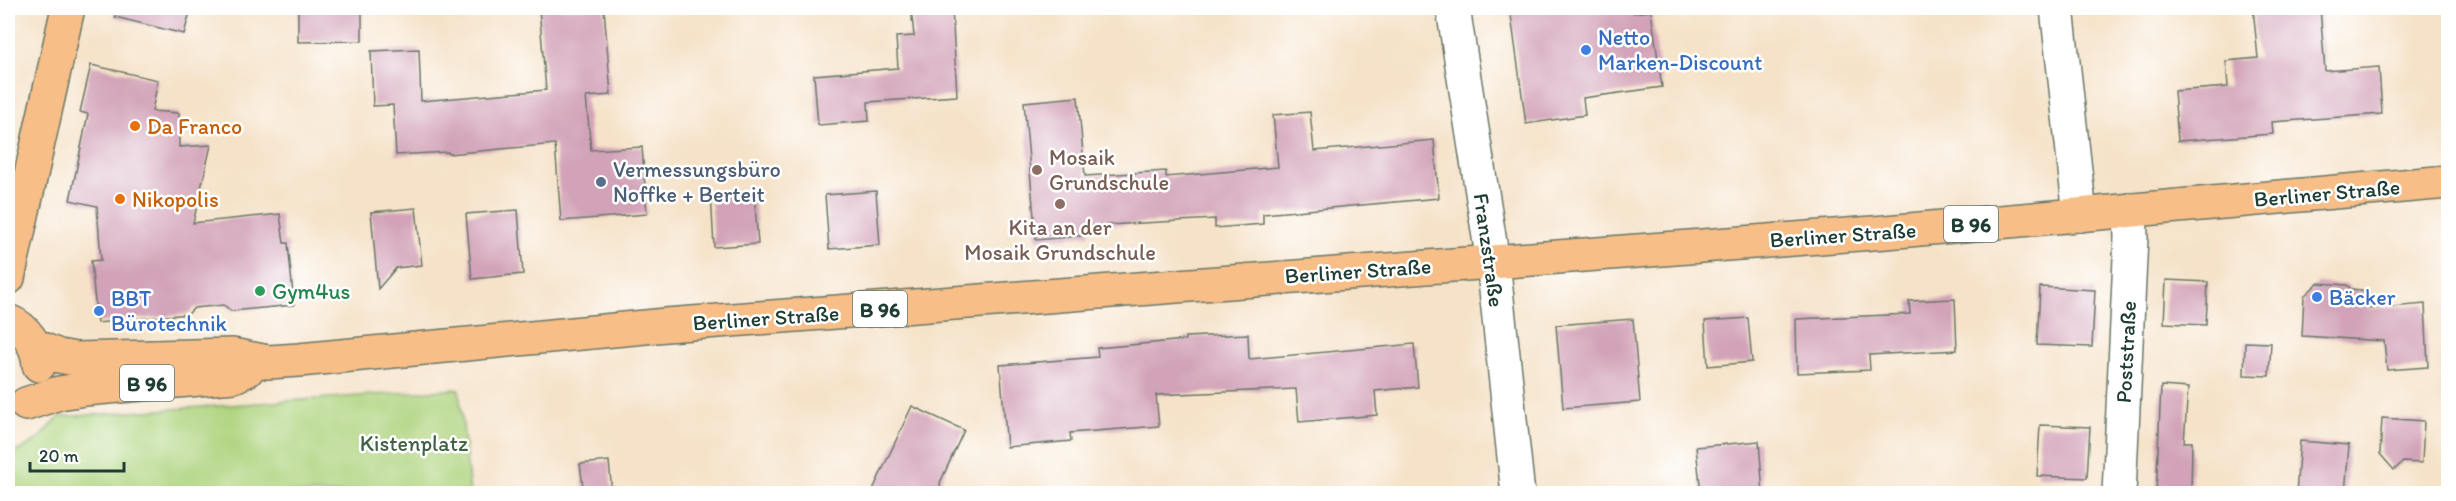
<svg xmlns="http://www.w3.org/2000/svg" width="2456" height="501" font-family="Itim,sans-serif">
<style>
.green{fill:#add37d;stroke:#668858;stroke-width:1.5}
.building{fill:#d2a2b8}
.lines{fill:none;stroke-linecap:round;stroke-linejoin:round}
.minor-casing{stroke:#6a7768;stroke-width:36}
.major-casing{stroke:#6a7768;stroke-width:36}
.minor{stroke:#fff;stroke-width:33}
.major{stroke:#f7be87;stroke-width:33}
.shop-dot{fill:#3f7fe0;stroke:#fff;stroke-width:2}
.food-dot{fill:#e8710a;stroke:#fff;stroke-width:2}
.education-dot{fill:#8d6e63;stroke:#fff;stroke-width:2}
.service-dot{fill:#5c6f8a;stroke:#fff;stroke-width:2}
.leisure-dot{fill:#2e9e5b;stroke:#fff;stroke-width:2}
.labels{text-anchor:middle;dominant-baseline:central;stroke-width:5;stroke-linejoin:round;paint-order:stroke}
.shield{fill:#fff;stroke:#627771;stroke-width:1.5}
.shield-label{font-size:21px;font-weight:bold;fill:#1f3d34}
.shop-label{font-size:22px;fill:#366cbe;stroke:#fff;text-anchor:start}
.food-label{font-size:22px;fill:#c56008;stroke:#fff;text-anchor:start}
.education-label{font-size:22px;fill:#785e54;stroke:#fff;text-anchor:start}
.service-label{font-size:22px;fill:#4e5e75;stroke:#fff;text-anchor:start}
.street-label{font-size:22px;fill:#1f3d34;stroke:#fff}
.leisure-label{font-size:22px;fill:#27864d;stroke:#fff;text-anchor:start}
.park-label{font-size:22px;fill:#426246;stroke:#fff}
</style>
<rect width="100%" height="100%" fill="#fff"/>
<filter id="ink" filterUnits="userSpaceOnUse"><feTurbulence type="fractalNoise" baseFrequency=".0167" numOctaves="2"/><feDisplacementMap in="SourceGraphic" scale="12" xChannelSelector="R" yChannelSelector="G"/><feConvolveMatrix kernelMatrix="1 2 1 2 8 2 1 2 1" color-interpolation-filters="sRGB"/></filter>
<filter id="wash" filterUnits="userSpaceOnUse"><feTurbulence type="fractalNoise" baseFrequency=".008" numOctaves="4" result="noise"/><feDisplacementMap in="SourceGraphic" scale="24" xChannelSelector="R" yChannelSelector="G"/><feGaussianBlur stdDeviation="1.35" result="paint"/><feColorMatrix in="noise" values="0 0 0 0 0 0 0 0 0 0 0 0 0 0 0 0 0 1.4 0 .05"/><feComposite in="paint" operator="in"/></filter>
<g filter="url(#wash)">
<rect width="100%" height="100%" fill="#f5e2c8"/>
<!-- green -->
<path class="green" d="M459 389 470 493H8V454L22 449 40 438 59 417Z"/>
<g id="blocks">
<!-- building -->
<g class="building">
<path d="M116 8H191L184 34 115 17Z"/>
<path d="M298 8H362V41L298 42Z"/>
<path d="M539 8H604L611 95 586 97 591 150 642 147 647 214 561 221 555 144 449 154 448 152 396 155 393 105 373 106 371 51 419 49 421 101 546 90Z"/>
<path d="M911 8H952L957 96 868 102 869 121 818 125 814 75 898 68 896 37 914 36Z"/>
<path d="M1510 8H1633L1634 13 1651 11 1662 87 1583 98 1585 115 1526 124Z"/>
<path d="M2253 8H2320L2325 71 2379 67 2382 114 2272 122 2273 134 2178 141 2174 91 2228 87 2226 61 2258 58Z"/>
<path d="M91 65 158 80 152 111 179 113V147L211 145 193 223 280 214 284 243H288L294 305 231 311 224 305 194 308 188 314 97 323 91 261 101 260 97 206 70 200 88 114 80 112Z"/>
<path d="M1078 97 1085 176 1166 171V177L1278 167 1273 115 1310 112 1314 151 1434 140 1439 198 1263 214V224L1215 228V219L1089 226 1090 235 1036 240 1024 102Z"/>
<path d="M754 191 758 244 714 247 711 194Z"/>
<path d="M876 191 880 245 829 249 825 195Z"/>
<path d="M416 208 422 265 396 268 378 289 371 212Z"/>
<path d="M518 210 523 274 472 279 466 214Z"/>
<path d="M2166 280 2208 282 2206 325 2164 323Z"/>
<path d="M2318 283 2347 285 2351 289 2369 291 2368 309 2425 304 2428 367 2387 370 2384 341 2302 336 2304 296Z"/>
<path d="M2040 287 2095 290 2092 347 2037 345Z"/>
<path d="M1955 299 1957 350 1869 355 1870 370 1797 373 1796 319 1910 314 1909 301Z"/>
<path d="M1748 318 1752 362 1708 366 1705 321Z"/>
<path d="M1633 319 1640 402 1563 408 1556 325Z"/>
<path d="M1248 334 1249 359 1414 344 1418 387 1375 391 1377 415 1299 422 1296 389 1156 395 1159 426 1070 433 1071 441 1007 447 1000 365 1098 357 1097 348 1185 340V337Z"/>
<path d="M2245 342 2271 343 2269 376 2244 375Z"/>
<path d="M2161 386 2188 388 2184 442H2192L2191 494H2156Z"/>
<path d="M912 406 964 430 940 483 941 494H871Z"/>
<path d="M2382 418 2424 421 2422 463 2403 462 2394 470 2380 454Z"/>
<path d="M2040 425 2090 427 2087 478 2037 476Z"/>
<path d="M1759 441 1763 494H1701L1696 447Z"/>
<path d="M2300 441 2349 445 2345 494H2296Z"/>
<path d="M609 461 612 494H584L580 464Z"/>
</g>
</g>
</g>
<g filter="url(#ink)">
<use href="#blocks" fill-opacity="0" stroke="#6a7768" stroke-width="1.5"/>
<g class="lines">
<!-- minor casing -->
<g class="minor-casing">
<g id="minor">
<path d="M1453 8 1493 262 1518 494"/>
<path d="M2057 8 2080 215"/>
<path d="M2119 494 2131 237 2130 210"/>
</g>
</g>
<!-- major casing -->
<g class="major-casing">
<g id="major">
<path d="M8 278 68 8"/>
<path d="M8 321C26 328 38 346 39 365"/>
<path d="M35 346 59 356 75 359 232 355 268 362 299 360 666 325 1886 232 2448 182"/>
<path d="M26 404 59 393 85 389 234 376 247 370"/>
</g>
</g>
<!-- minor -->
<use href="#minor" class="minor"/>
<!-- major -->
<use href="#major" class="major"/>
</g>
</g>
<!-- markers -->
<g class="shop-dot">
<circle cx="1586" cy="50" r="6"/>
<circle cx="2317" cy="297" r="6"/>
<circle cx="99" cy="311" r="6"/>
</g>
<g class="food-dot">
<circle cx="135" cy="126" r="6"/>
<circle cx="120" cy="199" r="6"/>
</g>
<g class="education-dot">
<circle cx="1037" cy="170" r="6"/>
<circle cx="1060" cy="204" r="6"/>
</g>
<circle class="service-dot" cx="601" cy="182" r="6"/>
<circle class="leisure-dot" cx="260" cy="291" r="6"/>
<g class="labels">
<!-- shield labels -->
<g class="shield">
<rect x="1944" y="206" width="54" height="36" rx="4.5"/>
<rect x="853" y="291" width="54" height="36" rx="4.5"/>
<rect x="120" y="365" width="54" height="36" rx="4.5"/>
</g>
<g class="shield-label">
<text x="1971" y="224">B 96</text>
<text x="880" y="309">B 96</text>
<text x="147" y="383">B 96</text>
</g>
<!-- shop labels -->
<g class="shop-label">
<text x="1598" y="37">Netto<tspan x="1598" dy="25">Marken-Discount</tspan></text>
<text x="2329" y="297">Bäcker</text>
<text x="111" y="298">BBT<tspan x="111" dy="25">Bürotechnik</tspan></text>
</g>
<!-- food labels -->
<g class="food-label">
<text x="147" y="126">Da Franco</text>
<text x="132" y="199">Nikopolis</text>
</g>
<!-- education labels -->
<g class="education-label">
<text x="1049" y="157">Mosaik<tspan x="1049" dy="25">Grundschule</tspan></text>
<text x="1060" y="227" text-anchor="middle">Kita an der<tspan x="1060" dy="25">Mosaik Grundschule</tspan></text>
</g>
<!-- service labels -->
<g class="service-label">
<text x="613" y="169">Vermessungsbüro<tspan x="613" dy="25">Noffke + Berteit</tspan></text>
</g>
<!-- street labels -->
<g class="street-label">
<text transform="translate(2327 193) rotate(-5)">Berliner Straße</text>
<text transform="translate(1843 235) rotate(-4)">Berliner Straße</text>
<text transform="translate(1489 250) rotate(82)">Franzstraße</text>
<text transform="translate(1358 271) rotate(-4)">Berliner Straße</text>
<text transform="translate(766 318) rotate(-4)">Berliner Straße</text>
<text transform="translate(2126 352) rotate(-87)">Poststraße</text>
</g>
<!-- leisure labels -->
<g class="leisure-label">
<text x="272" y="291">Gym4us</text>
</g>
<!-- park labels -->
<g class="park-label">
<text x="414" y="443">Kistenplatz</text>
</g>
</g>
<!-- margin -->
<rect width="2456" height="501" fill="none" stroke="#fff" stroke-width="30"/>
<!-- scale -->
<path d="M30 462v9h94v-9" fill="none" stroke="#1f3d34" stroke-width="3"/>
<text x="39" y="462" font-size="18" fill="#1f3d34" stroke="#ffffff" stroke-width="4.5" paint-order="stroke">20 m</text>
</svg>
